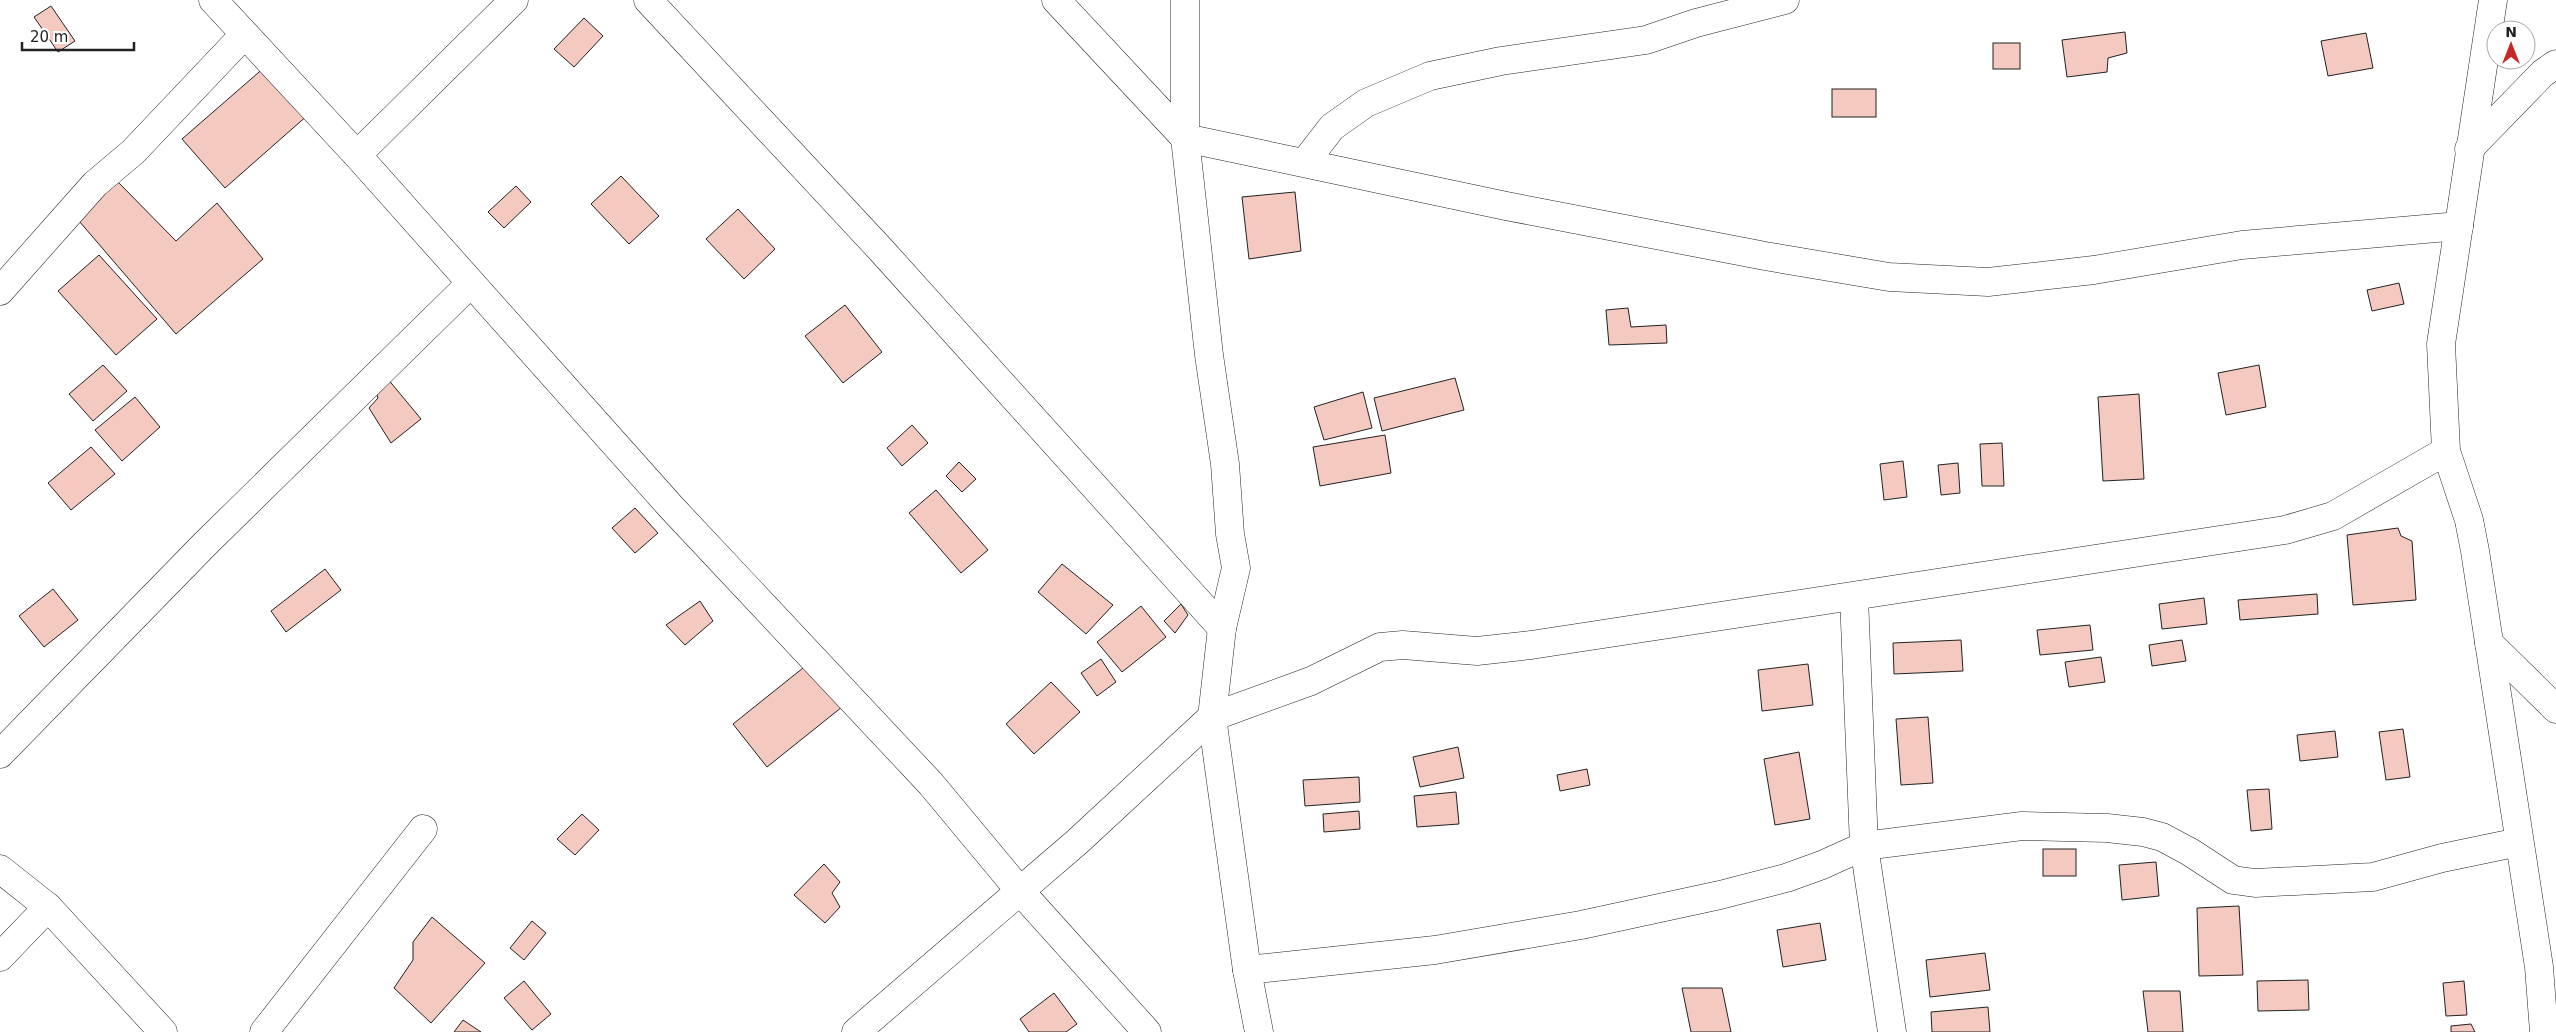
<svg xmlns="http://www.w3.org/2000/svg" width="2556" height="1032" font-family="'DejaVu Sans',sans-serif">
<style>
.building{fill:#f3c9c0;stroke:#222}
.lines{fill:none;stroke-linecap:round;stroke-linejoin:round}
.street-casing{stroke:#222;stroke-width:29}
.street{stroke:#fff;stroke-width:28}
</style>
<rect width="100%" height="100%" fill="#fff"/>
<!-- building -->
<g class="building">
<path d="M51 6 75 41 58 52 34 17Z"/>
<path d="M584 18 603 36 574 67 554 49Z"/>
<path d="M2125 32 2127 53 2108 58 2107 72 2067 77 2062 40Z"/>
<path d="M2366 33 2373 68 2328 76 2321 41Z"/>
<rect x="1993" y="43" width="27" height="26"/>
<path d="M266 66 309 114 225 188 182 139Z"/>
<rect x="1832" y="89" width="44" height="28"/>
<path d="M621 176 659 216 629 244 591 204Z"/>
<path d="M115 179 176 241 217 203 263 259 176 334 73 214Z"/>
<path d="M516 186 531 202 504 228 488 212Z"/>
<path d="M1295 192 1301 251 1249 259 1242 197Z"/>
<path d="M738 209 775 249 744 279 706 239Z"/>
<path d="M99 255 157 319 116 355 58 291Z"/>
<path d="M2399 283 2404 304 2372 311 2367 290Z"/>
<path d="M845 305 882 352 843 383 805 336Z"/>
<path d="M1628 308 1631 327 1666 325 1667 343 1609 345 1606 310Z"/>
<path d="M103 365 127 391 93 421 69 394Z"/>
<path d="M2259 365 2266 407 2226 415 2218 373Z"/>
<path d="M387 378 421 419 391 443 369 408 378 398 375 389Z"/>
<path d="M1455 378 1464 410 1382 431 1374 398Z"/>
<path d="M1363 392 1372 428 1324 440 1314 407Z"/>
<path d="M2139 394 2144 479 2103 481 2098 397Z"/>
<path d="M135 397 160 427 122 461 95 430Z"/>
<path d="M912 425 928 443 902 466 887 448Z"/>
<path d="M1385 435 1391 473 1320 486 1313 447Z"/>
<path d="M2002 443 2004 486H1982L1980 444Z"/>
<path d="M91 447 115 474 71 510 48 483Z"/>
<path d="M1903 461 1907 497 1884 500 1880 464Z"/>
<path d="M959 462 976 479 962 492 946 476Z"/>
<path d="M1958 463 1960 493 1941 495 1938 465Z"/>
<path d="M936 490 988 550 961 573 909 513Z"/>
<path d="M635 508 658 533 635 553 612 528Z"/>
<path d="M2398 528 2401 536 2412 541 2416 600 2353 605 2347 535Z"/>
<path d="M1062 564 1113 605 1086 634 1038 592Z"/>
<path d="M325 569 341 590 286 632 271 611Z"/>
<path d="M53 589 78 620 44 647 19 616Z"/>
<path d="M2317 594 2318 614 2240 620 2238 600Z"/>
<path d="M2204 598 2207 624 2162 629 2159 604Z"/>
<path d="M700 601 713 621 685 645 666 625Z"/>
<path d="M1181 604 1188 615 1175 633 1164 621Z"/>
<path d="M1141 606 1166 637 1122 672 1097 642Z"/>
<path d="M2090 625 2093 650 2040 655 2037 630Z"/>
<path d="M1961 640 1963 671 1894 674 1893 643Z"/>
<path d="M2182 640 2186 661 2152 666 2149 645Z"/>
<path d="M2101 657 2105 682 2069 687 2065 662Z"/>
<path d="M1101 659 1116 682 1097 696 1081 673Z"/>
<path d="M808 664 842 707 767 767 733 724Z"/>
<path d="M1808 664 1813 705 1762 711 1758 670Z"/>
<path d="M1051 682 1080 712 1034 754 1006 724Z"/>
<path d="M1928 717 1933 783 1901 785 1896 719Z"/>
<path d="M2403 729 2410 777 2386 780 2379 732Z"/>
<path d="M2335 731 2338 757 2300 761 2297 735Z"/>
<path d="M1458 747 1464 778 1420 787 1413 757Z"/>
<path d="M1799 752 1810 819 1775 825 1764 759Z"/>
<path d="M1587 769 1590 785 1560 791 1557 775Z"/>
<path d="M1359 777 1360 802 1305 806 1303 780Z"/>
<path d="M2269 789 2272 829 2251 831 2247 790Z"/>
<path d="M1456 792 1459 824 1417 827 1414 796Z"/>
<path d="M1359 811 1360 829 1324 832 1323 814Z"/>
<path d="M582 814 599 830 575 855 557 839Z"/>
<rect x="2043" y="849" width="33" height="27"/>
<path d="M2156 862 2159 896 2122 900 2119 865Z"/>
<path d="M824 864 840 882 832 893 840 907 825 923 794 895Z"/>
<path d="M2239 906 2243 975 2199 976 2197 908Z"/>
<path d="M432 917 485 963 431 1023 394 988 413 960V942Z"/>
<path d="M532 921 546 933 524 960 510 948Z"/>
<path d="M1820 923 1826 960 1783 967 1777 930Z"/>
<path d="M1985 953 1990 990 1930 997 1926 960Z"/>
<path d="M2308 980 2309 1010 2258 1011 2257 981Z"/>
<path d="M524 981 551 1014 532 1030 504 998Z"/>
<path d="M2464 981 2467 1015 2446 1016 2443 983Z"/>
<path d="M1682 988H1722L1731 1032H1691Z"/>
<path d="M2143 991H2180L2183 1032H2148Z"/>
<path d="M1054 993 1077 1024 1066 1032H1029L1020 1019Z"/>
<path d="M1988 1007 1990 1032H1932L1931 1012Z"/>
<path d="M463 1020 481 1032H454Z"/>
<path d="M2471 1024 2475 1032H2451V1026Z"/>
</g>
<g class="lines">
<!-- street casing -->
<g class="street-casing">
<g id="street">
<path d="M213 0 357 155 671 507 931 784 1020 891 1147 1032"/>
<path d="M648 0 882 251 1222 628"/>
<path d="M1056 0 1185 138 1506 206 1765 256 1889 277 1988 282 2094 270 2242 245 2459 226"/>
<path d="M1185 0V138L1209 355 1225 464 1230 534 1236 568 1222 628 1212 717 1247 970 1259 1032"/>
<path d="M2493 0 2441 344 2446 451 2469 520 2475 551 2539 967 2544 1032"/>
<path d="M2469 149 2543 73 2556 64"/>
<path d="M357 155 514 0"/>
<path d="M1305 162 1332 127 1366 103 1430 76 1501 61 1646 40 1696 23 1785 0"/>
<path d="M0 291 95 184 133 152 244 35"/>
<path d="M1854 597 1864 846 1892 1032"/>
<path d="M2489 643 2556 709"/>
<path d="M0 754 205 544 470 284"/>
<path d="M0 869 48 907 163 1032"/>
<path d="M0 957 48 907"/>
<path d="M1247 970 1435 950 1581 925 1720 895 1786 878 1822 865 1864 846 2022 826 2107 828 2143 832 2162 837 2190 852 2233 880 2255 883 2373 877 2442 858 2519 842"/>
<path d="M264 1032 423 829"/>
<path d="M856 1032 1077 842 1212 717 1311 681 1380 647 1403 645 1477 651 1531 645 2285 530 2333 516 2446 451"/>
</g>
</g>
<!-- street -->
<use href="#street" class="street"/>
</g>
<!-- north arrow -->
<g transform="translate(2511 45)"><circle r="24" fill="#ffffff" stroke="#a7a7a7"/>
<path d="M0-4L9 19L0 12L-9 19Z" fill="#c62828"/>
<text y="-8" font-size="14" font-weight="bold" text-anchor="middle" fill="#222222">N</text>
</g>
<!-- scale -->
<path d="M22 42v8h112v-8" fill="none" stroke="#222222" stroke-width="2.5"/>
<text x="30" y="42" font-size="15" fill="#222222" stroke="#ffffff" stroke-width="4" paint-order="stroke">20 m</text>
</svg>
